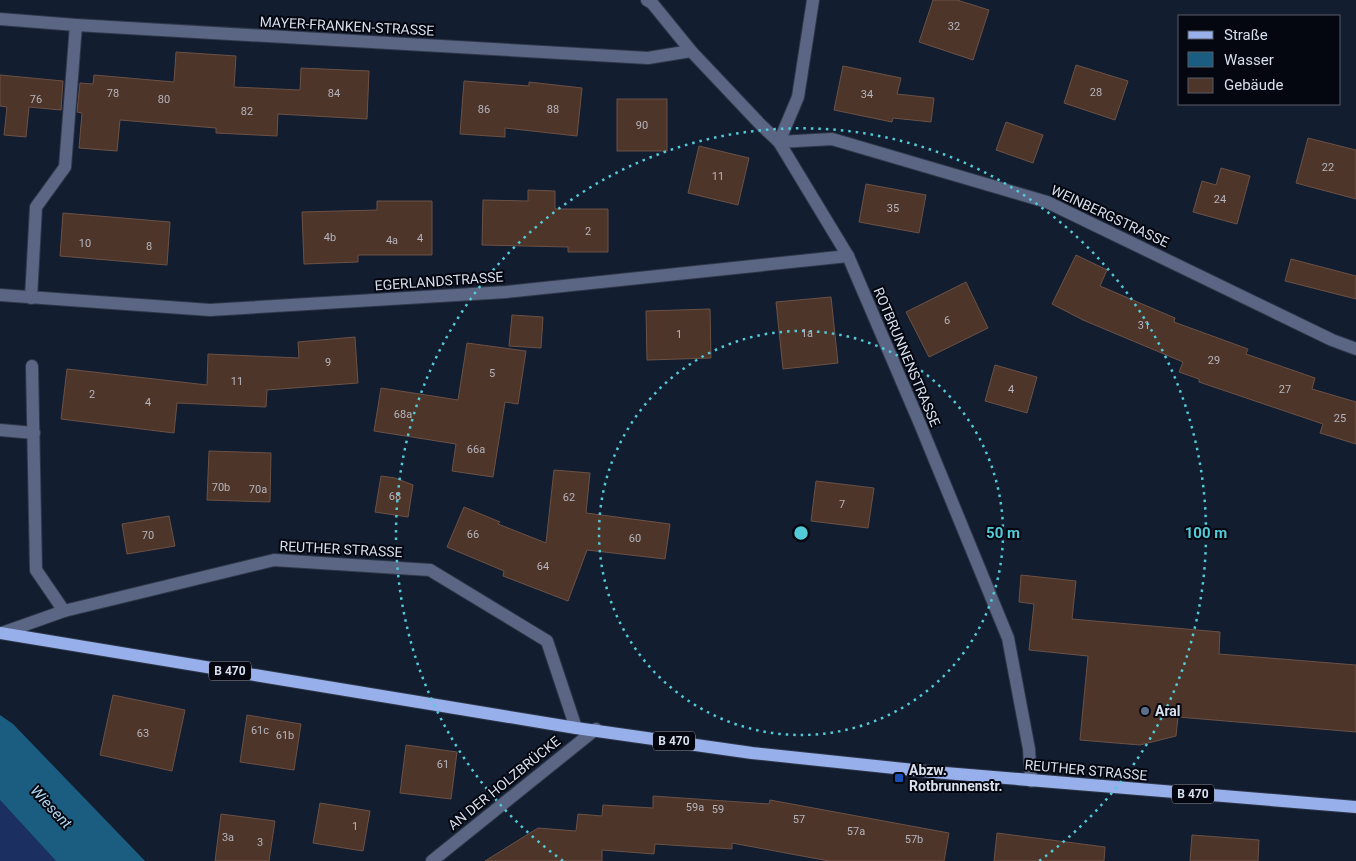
<svg xmlns="http://www.w3.org/2000/svg" width="1356" height="861" font-family="Roboto,sans-serif">
<style>
.green{fill:#1b3061}
.water{fill:#1a5d80}
.building{fill:#4e352a;stroke:#6b5145}
.lines{fill:none;stroke-linecap:round;stroke-linejoin:round}
.minor-casing{stroke:#2f384a;stroke-width:14}
.major-casing{stroke:#2f384a;stroke-width:14}
.minor{stroke:#5a6683;stroke-width:12}
.major{stroke:#97b0ec;stroke-width:12}
.ring{fill:none;stroke:#52cbd9;stroke-width:2.5;stroke-dasharray:2.5 5}
.service-dot{fill:#5c6f8a;stroke:#04070f;stroke-width:2}
.transit-dot{fill:#1a4fb4;stroke:#04070f;stroke-width:2}
.labels{text-anchor:middle;dominant-baseline:central;stroke-width:4;stroke-linejoin:round;paint-order:stroke}
.number-label{font-size:11px;fill:#b6b4bc}
.shield{fill:#04070f;stroke:#989eaa;stroke-width:1}
.shield-label{font-size:12px;font-weight:bold;fill:#d8dfed}
.street-label{font-size:14px;fill:#d8dfed;stroke:#04070f}
.poi-label{font-size:14px;font-weight:bold;fill:#d8dfed;stroke:#04070f;text-anchor:start}
.water-label{font-size:15px;font-style:italic;fill:#b0d8f2;stroke:#04070f}
.centre{fill:#52cbd9;stroke:#04070f;stroke-width:2.5}
.ring-label{font-size:15px;text-anchor:middle;font-weight:bold;fill:#52cbd9;stroke:#04070f;stroke-width:4;stroke-linejoin:round;paint-order:stroke}
</style>
<rect width="100%" height="100%" fill="#131d30"/>
<!-- green -->
<path class="green" d="M0 800 56 861H0Z"/>
<!-- water -->
<path class="water" d="M0 715 13 724 145 861H56L0 800Z"/>
<!-- building -->
<g class="building">
<path d="M933 0H957L989 10 973 60 919 42Z"/>
<path d="M176 52 236 56 234 87 300 90 301 68 369 71 367 119 278 114 277 136 216 133V128L120 120 117 151 79 148 82 113 77 112 80 83 93 84 94 75 174 82Z"/>
<path d="M1076 65 1128 81 1115 120 1064 103Z"/>
<path d="M843 66 901 78 897 94 934 98 931 122 893 118 892 122 834 110Z"/>
<path d="M0 75 63 81 61 110 29 107 26 137 4 135 7 107 0 106Z"/>
<path d="M464 81 529 86V82L582 88 577 136 505 128V137L460 134Z"/>
<rect x="617" y="99" width="50" height="52"/>
<path d="M1006 122 1043 135 1033 163 996 150Z"/>
<path d="M1308 138 1356 150V199L1296 183Z"/>
<path d="M699 146 749 158 738 205 688 193Z"/>
<path d="M1221 168 1250 176 1237 224 1193 212 1202 181 1216 185Z"/>
<path d="M866 184 926 195 919 233 859 222Z"/>
<path d="M528 190 555 191V209H608V252H568V247L482 245 483 200 528 201Z"/>
<path d="M377 201H432V255H358V262L304 264 302 212 377 210Z"/>
<path d="M63 213 170 222 167 265 60 256Z"/>
<path d="M1076 255 1107 270 1100 286 1175 318 1174 322 1248 349 1246 354 1315 378 1312 389 1356 402V444L1320 433 1323 424 1199 382V379L1179 372 1183 362 1083 320 1052 304Z"/>
<path d="M1291 259 1356 276V299L1285 281Z"/>
<path d="M966 282 988 328 929 357 906 312Z"/>
<path d="M831 297 838 363 783 369 776 302Z"/>
<path d="M710 309 711 358 647 360 646 311Z"/>
<path d="M512 315 543 317 541 348 509 346Z"/>
<path d="M355 337 358 383 267 390 266 407 177 403 174 433 61 419 67 369 207 385 208 354 299 358 298 342Z"/>
<path d="M467 343 526 351 518 404 505 402 493 477 452 471 456 444 374 431 381 388 458 400Z"/>
<path d="M995 365 1037 377 1027 413 985 401Z"/>
<path d="M209 451 271 453 270 502 207 500Z"/>
<path d="M554 470 590 473 586 513 670 524 665 559 587 550 568 601 503 576 504 571 447 547 464 507 500 522 498 524 546 543Z"/>
<path d="M381 476 395 478 413 485 408 517 375 512Z"/>
<path d="M816 481 874 488 868 528 811 521Z"/>
<path d="M169 516 175 546 127 554 122 524Z"/>
<path d="M1021 575 1076 581 1072 619 1220 632 1219 654 1356 665V732L1178 717 1176 736 1140 745 1080 740 1088 656 1029 650 1034 604 1019 602Z"/>
<path d="M113 695 185 710 172 771 100 755Z"/>
<path d="M247 715 301 724 294 770 240 762Z"/>
<path d="M406 745 457 752 451 799 400 793Z"/>
<path d="M653 796 769 804 770 800 949 833 944 861H829L732 843V849L655 844 654 854 602 850V861H485L538 828 576 831 578 814 602 816 603 805 653 808Z"/>
<path d="M320 803 370 811 363 851 313 843Z"/>
<path d="M221 814 275 821 269 861H215Z"/>
<path d="M997 833 1105 847 1104 861H994Z"/>
<path d="M1192 835 1259 840 1258 861H1190Z"/>
</g>
<g class="lines">
<!-- minor casing -->
<g class="minor-casing">
<g id="minor">
<path d="M647 0 652 3 691 51 760 124 779 142 848 256 920 424 1008 638 1029 749 1031 781"/>
<path d="M813 0 798 97 779 142 832 139 1047 202 1332 340 1356 349"/>
<path d="M0 19 76 25 648 58 691 51"/>
<path d="M0 295 210 310 506 292 848 256"/>
<path d="M31 298 36 207 65 167 76 25"/>
<path d="M32 366 36 570 64 611"/>
<path d="M0 430 34 433"/>
<path d="M2 633 64 611 274 560 430 570 547 641 576 728"/>
<path d="M432 861 596 729"/>
</g>
</g>
<!-- major casing -->
<g class="major-casing">
<path id="major" d="M0 633 576 728 752 753 933 772 1356 807"/>
</g>
<!-- minor -->
<use href="#minor" class="minor"/>
<!-- major -->
<use href="#major" class="major"/>
</g>
<!-- distance rings -->
<g class="ring">
<circle cx="801" cy="533" r="202"/>
<path d="M563 861A405 405 0 1 1 1039 861"/>
</g>
<!-- markers -->
<circle class="service-dot" cx="1145" cy="711" r="5"/>
<rect class="transit-dot" x="894" y="773" width="10" height="10" rx="2.5"/>
<g class="labels">
<!-- number labels -->
<g class="number-label">
<text x="954" y="26">32</text>
<text x="1096" y="92">28</text>
<text x="113" y="93">78</text>
<text x="334" y="93">84</text>
<text x="867" y="94">34</text>
<text x="36" y="99">76</text>
<text x="164" y="99">80</text>
<text x="484" y="109">86</text>
<text x="553" y="109">88</text>
<text x="247" y="111">82</text>
<text x="642" y="125">90</text>
<text x="1328" y="167">22</text>
<text x="718" y="176">11</text>
<text x="1220" y="199">24</text>
<text x="893" y="208">35</text>
<text x="588" y="231">2</text>
<text x="330" y="237">4b</text>
<text x="420" y="238">4</text>
<text x="392" y="240">4a</text>
<text x="85" y="243">10</text>
<text x="149" y="246">8</text>
<text x="947" y="320">6</text>
<text x="1144" y="325">31</text>
<text x="807" y="333">1a</text>
<text x="679" y="334">1</text>
<text x="1214" y="360">29</text>
<text x="328" y="362">9</text>
<text x="492" y="373">5</text>
<text x="237" y="381">11</text>
<text x="1011" y="389">4</text>
<text x="1285" y="389">27</text>
<text x="92" y="394">2</text>
<text x="148" y="402">4</text>
<text x="403" y="414">68a</text>
<text x="1340" y="418">25</text>
<text x="476" y="449">66a</text>
<text x="221" y="487">70b</text>
<text x="258" y="489">70a</text>
<text x="395" y="496">68</text>
<text x="569" y="497">62</text>
<text x="842" y="504">7</text>
<text x="473" y="534">66</text>
<text x="148" y="535">70</text>
<text x="635" y="538">60</text>
<text x="543" y="566">64</text>
<text x="260" y="730">61c</text>
<text x="143" y="733">63</text>
<text x="285" y="735">61b</text>
<text x="443" y="764">61</text>
<text x="695" y="807">59a</text>
<text x="718" y="809">59</text>
<text x="799" y="819">57</text>
<text x="355" y="826">1</text>
<text x="856" y="831">57a</text>
<text x="228" y="837">3a</text>
<text x="914" y="839">57b</text>
<text x="260" y="842">3</text>
</g>
<!-- shield labels -->
<g class="shield">
<rect x="209" y="661.5" width="42" height="19" rx="4"/>
<rect x="653" y="731.5" width="42" height="19" rx="4"/>
<rect x="1172" y="784.5" width="42" height="19" rx="4"/>
</g>
<g class="shield-label">
<text x="230" y="671">B 470</text>
<text x="674" y="741">B 470</text>
<text x="1193" y="794">B 470</text>
</g>
<!-- street labels -->
<g class="street-label">
<text transform="translate(347 26) rotate(3)">MAYER-FRANKEN-STRASSE</text>
<text transform="translate(1110 216) rotate(25)">WEINBERGSTRASSE</text>
<text transform="translate(439 281) rotate(-4)">EGERLANDSTRASSE</text>
<text transform="translate(907 357) rotate(67)">ROTBRUNNENSTRASSE</text>
<text transform="translate(341 549) rotate(3)">REUTHER STRASSE</text>
<text transform="translate(1086 770) rotate(5)">REUTHER STRASSE</text>
<text transform="translate(504 783) rotate(-39)">AN DER HOLZBRÜCKE</text>
</g>
<!-- poi labels -->
<g class="poi-label">
<text x="1155" y="711">Aral</text>
<text x="909" y="770">Abzw.<tspan x="909" dy="16">Rotbrunnenstr.</tspan></text>
</g>
<!-- water labels -->
<g class="water-label">
<text transform="translate(51 807) rotate(47)">Wiesent</text>
</g>
</g>
<circle cx="801" cy="533" r="8" class="centre"/>
<g class="ring-label">
<text x="1003" y="538">50 m</text>
<text x="1206" y="538">100 m</text>
</g>
<!-- legend -->
<rect x="1178" y="15" width="162" height="90" fill="#04070f" stroke="#595d68"/>
<rect x="1188" y="31" width="25" height="8" fill="#97b0ec" stroke="#595d68"/>
<text x="1224" y="40" font-size="15" fill="#d8dfed">Straße</text>
<rect x="1188" y="52" width="25" height="15" fill="#1a5d80" stroke="#595d68"/>
<text x="1224" y="65" font-size="15" fill="#d8dfed">Wasser</text>
<rect x="1188" y="78" width="25" height="15" fill="#4e352a" stroke="#595d68"/>
<text x="1224" y="90" font-size="15" fill="#d8dfed">Gebäude</text>
</svg>
